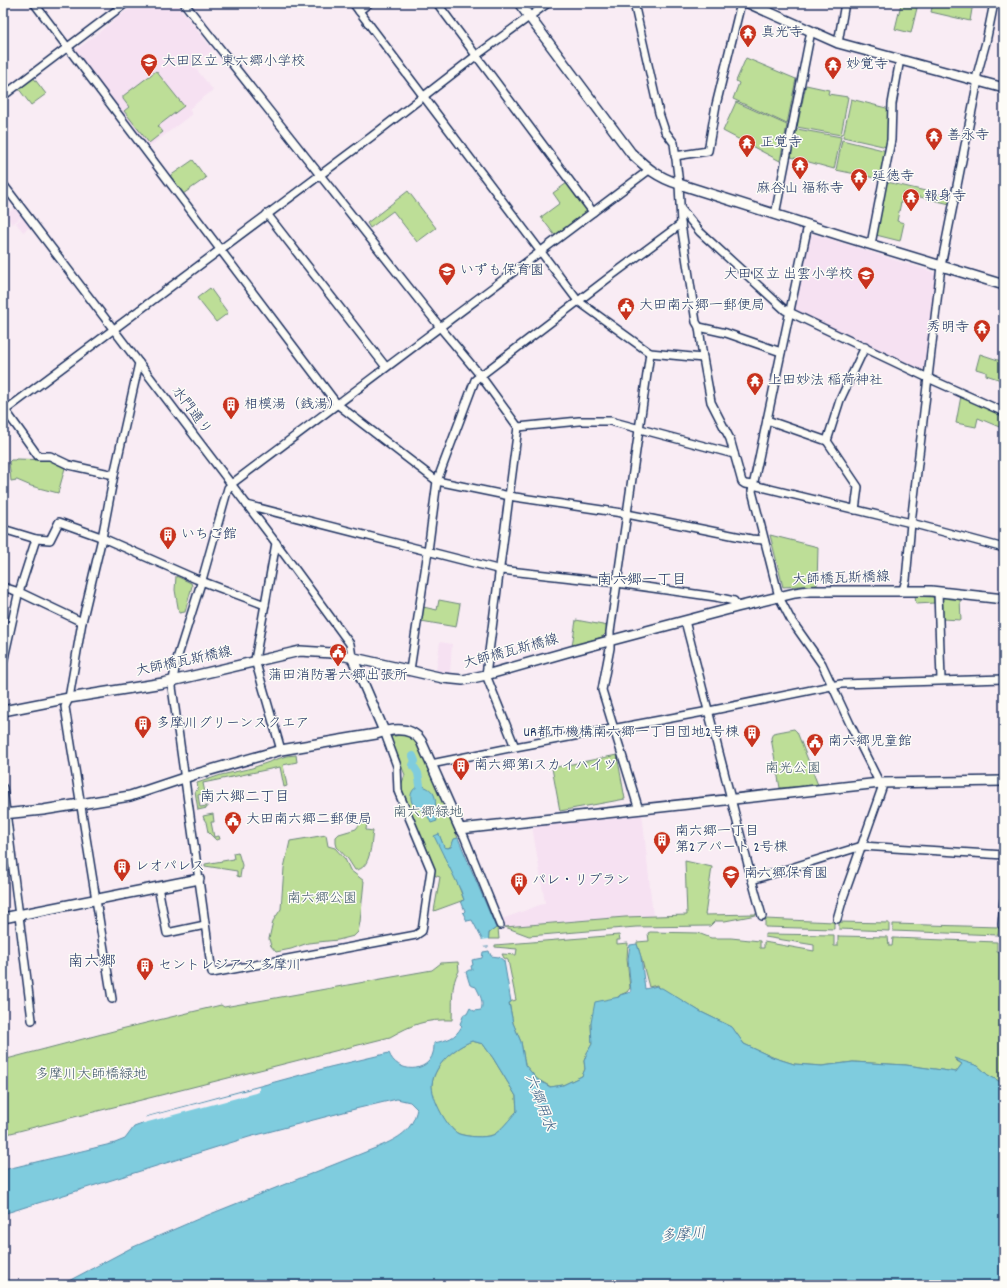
<svg xmlns="http://www.w3.org/2000/svg" width="1007" height="1288" font-family="Dekko,'Klee One',sans-serif">
<style>
.built{fill:#f6e1f2}
.green{fill:#bdde97;stroke:#6c867a}
.water{fill:#7fccde;stroke:#578dab;fill-rule:evenodd}
.pier{fill:#f9ecf4}
.lines{fill:none;stroke-linecap:round;stroke-linejoin:round}
.canal{stroke:#7fccde;stroke-width:8}
.street-casing{stroke:#1b2f5e;stroke-width:10}
.secondary-casing{stroke:#1b2f5e;stroke-width:12}
.street{stroke:#fdfcf7;stroke-width:7}
.secondary{stroke:#fdfcf7;stroke-width:9}
.labels{text-anchor:middle;dominant-baseline:central;stroke-width:3;stroke-linejoin:round;paint-order:stroke}
.poi-label{font-size:14px;fill:#1b2f5e;stroke:#fdfcf7;text-anchor:start}
.street-label{font-size:14px;fill:#1b2f5e;stroke:#fdfcf7}
.park-label{font-size:14px;fill:#445b6c;stroke:#fdfcf7}
.neighbourhood-label{font-size:15px;fill:#1b2f5e;stroke:#fdfcf7}
.water-label{font-size:15px;font-style:italic;fill:#395e84;stroke:#fdfcf7}
.quarter-label{font-size:16px;fill:#1b2f5e;stroke:#fdfcf7}
</style>
<rect width="100%" height="100%" fill="#f9ecf4"/>
<filter id="ink" filterUnits="userSpaceOnUse"><feTurbulence type="fractalNoise" baseFrequency=".025" numOctaves="2"/><feDisplacementMap in="SourceGraphic" scale="8" xChannelSelector="R" yChannelSelector="G"/><feConvolveMatrix kernelMatrix="1 2 1 2 8 2 1 2 1" color-interpolation-filters="sRGB"/></filter>
<g filter="url(#ink)">
<!-- built -->
<g class="built">
<path d="M136 3H176L213 50 193 65 213 90 189 109 192 114 149 147 75 51Z"/>
<path d="M15 208 22 217 12 224 5 215Z"/>
<path d="M23 217 30 227 23 232 16 223Z"/>
<path d="M814 234 936 273 925 368 919 371 795 310 793 308 810 236Z"/>
<path d="M440 642 452 644 450 674 436 671Z"/>
<path d="M642 812 653 916 505 927 502 919 545 903 532 826Z"/>
</g>
<!-- green -->
<g class="green">
<path d="M933 3H973L970 21 931 12Z"/>
<path d="M901 4 917 8 911 33 895 29Z"/>
<path d="M746 58 796 79 787 124 733 99 739 83 736 81Z"/>
<path d="M156 71 184 106 158 126 163 132 149 143 124 111 129 107 123 99V96Z"/>
<path d="M33 77 46 94 31 105 18 88Z"/>
<path d="M806 85 829 90 828 94 848 97 841 135 797 127Z"/>
<path d="M851 99 890 109 887 147 843 137Z"/>
<path d="M736 102 787 125 780 161 723 131Z"/>
<path d="M797 129 841 137 834 169 791 157Z"/>
<path d="M842 140 887 151 880 179 836 170Z"/>
<path d="M193 160 206 178 183 194 170 176Z"/>
<path d="M887 182 951 197 950 204 903 193 897 221 904 223 900 241 876 235Z"/>
<path d="M567 183 589 212 556 237 541 217 560 203 553 193Z"/>
<path d="M408 191 436 228 417 242 393 211 370 228 367 223Z"/>
<path d="M210 288 228 313 216 322 197 298Z"/>
<path d="M980 354 1004 362V381L986 375V372L976 369Z"/>
<path d="M961 396 1004 414V429L978 418 976 427 956 423Z"/>
<path d="M16 459 50 460 65 468 58 493 31 486 17 480 11 481 9 462 11 460H15Z"/>
<path d="M770 535 818 547 817 585 783 587Z"/>
<path d="M176 576 191 583 192 586 185 612 179 613 175 590Z"/>
<path d="M915 596 934 597V603L916 604Z"/>
<path d="M942 597 960 599 961 620 942 619Z"/>
<path d="M439 600 460 604 456 627 421 621 423 607 437 610Z"/>
<path d="M576 620 608 626 607 632 602 637 572 646Z"/>
<path d="M794 729 797 732 818 785 780 788 771 738 773 733Z"/>
<path d="M405 734 415 737 427 762 458 838C453 840 453 846 448 848L444 847 439 835 464 900 434 911 440 877 430 874 400 788 405 775 390 737Z"/>
<path d="M296 755 297 762 283 765 287 786 284 787 280 767 203 783 205 793 198 795 200 807 207 806V808L198 810 195 791 198 790 197 783 221 775 252 768 286 756Z"/>
<path d="M617 755 625 799 560 811 552 768Z"/>
<path d="M213 814 214 822H211L214 837 219 836 220 839 216 840 208 832 206 822 204 819 203 816Z"/>
<path d="M362 821H367L366 830 373 831C371 843 371 870 355 870L348 859 337 847 336 843V837L339 834 356 829Z"/>
<path d="M326 835 328 846 335 848 345 859 350 870 364 881 360 922 358 932 354 936 338 940 308 943 291 949 276 952 271 946 269 939 273 921 281 909 284 868 290 841Z"/>
<path d="M238 852 242 865 240 877 237 876V871L205 866V864L234 859 233 853Z"/>
<path d="M685 861 712 867 705 915 756 914V915L725 921H715L710 926 636 927 529 936 505 927 625 917 687 915Z"/>
<path d="M765 919 834 922V929L765 927Z"/>
<path d="M839 922 889 923V931L839 929Z"/>
<path d="M893 924 999 927 998 935 893 931Z"/>
<path d="M496 928H498L499 939H488L489 933Z"/>
<path d="M650 932 698 933 711 938H731L760 941V948H764V942L814 951V945L765 937V934L834 935V946H838V936L888 937 889 946H892L893 938 997 942V951L1001 952 1002 942H1004V1084L988 1075 978 1066 955 1060 962 1064 956 1072 906 1065 853 1062 822 1066 794 1064 772 1057 744 1044 732 1027 701 1012 662 989 658 988 657 985 649 987 641 957 637 944V942L649 941 648 933Z"/>
<path d="M619 935 620 940H617V944L628 943 627 959 630 988 627 992 620 995 591 1023 592 1044 587 1053 584 1061 585 1069 582 1076 563 1085 551 1087 537 1079 525 1065 521 1042 513 1023 509 1002 516 1000 508 960 504 958 502 954 516 955 517 949 495 947V945Z"/>
<path d="M458 962 459 971C450 984 453 1005 452 1020 426 1019 413 1024 390 1037L3 1135V1060L121 1029 221 1005 224 1007C294 995 363 982 432 970L441 963Z"/>
<path d="M472 1041 483 1044 493 1058 516 1096 517 1111C512 1117 500 1132 493 1135 483 1138 469 1137 459 1134 447 1129 430 1097 432 1084 435 1064 454 1048 472 1041Z"/>
</g>
<!-- water -->
<g class="water">
<path d="M420 785C443 792 432 804 437 821L431 823C427 812 421 810 412 803 409 794 412 789 420 785Z"/>
<path d="M439 834 444 847 448 848 451 847 454 839 458 838 496 928 489 933 488 947H484L482 939 472 920 467 921 463 913 465 911 461 901 464 900 461 891 434 836Z"/>
<path d="M637 944 641 957 645 989 657 986 658 988H662L701 1012 732 1027 744 1044 772 1057 794 1064 822 1066 853 1062 906 1065 956 1072 962 1064 954 1058 978 1066 988 1075 1004 1084V1285H61L131 1248 198 1219 383 1145C402 1136 412 1130 417 1109L410 1102 397 1099 355 1109 249 1137 3 1214V1170L115 1143 125 1139 134 1127 142 1124 146 1117 330 1067 389 1053C397 1074 428 1073 433 1053 434 1050 434 1046 434 1043 447 1040 455 1039 462 1026L460 1024 464 1014H467L470 1008 474 1011 481 1010C484 1002 480 995 476 987L470 985 466 972 469 970H472L471 966 473 965 472 960 482 958 483 952 489 951 491 956 499 957 504 961 511 1002 509 1003 513 1023 521 1042 525 1065 537 1079 550 1087 563 1085 582 1076 585 1069 584 1061 587 1053 592 1044 591 1023 595 1002 619 997 620 995 631 992 628 959 630 945ZM472 1041 483 1044 493 1058 516 1096 517 1111C511 1117 500 1132 493 1135 483 1138 469 1137 459 1134 447 1129 431 1097 432 1084 435 1064 454 1048 472 1041Z"/>
</g>
<!-- pier -->
<g class="pier">
<path d="M489 939 490 946 482 947 481 940Z"/>
<path d="M259 1087V1092L133 1126 141 1122 143 1118Z"/>
</g>
<g class="lines">
<!-- canal -->
<path class="canal" d="M413 756 415 761 413 765 418 773 420 785"/>
<!-- street casing -->
<g class="street-casing">
<g id="street">
<path d="M34 3 337 404 437 481 515 497 622 513 751 539 764 540"/>
<path d="M184 3 444 332 480 375 518 427 486 675 515 747 431 764"/>
<path d="M353 3 578 301 650 353 703 358"/>
<path d="M437 3 593 212"/>
<path d="M634 3 659 113 665 131 674 143 679 184 681 224 696 322 699 327 703 358 711 402 730 439 742 482 745 484 753 485 911 523 1004 548"/>
<path d="M359 11 369 3"/>
<path d="M838 43 845 3"/>
<path d="M3 96 126 3"/>
<path d="M675 156 708 151 716 105 741 3"/>
<path d="M3 184 276 543 350 644 352 657"/>
<path d="M681 209 700 232 785 310 928 378 1004 412"/>
<path d="M267 214 386 367"/>
<path d="M775 215 811 31"/>
<path d="M808 225 752 491 779 597 791 620 822 664 850 724 882 788 843 898 837 919"/>
<path d="M871 244 891 140 892 104 900 59"/>
<path d="M699 327 726 333 781 352"/>
<path d="M3 407 38 456H50L69 465 114 475"/>
<path d="M3 412 371 137 477 55 548 3"/>
<path d="M767 420 827 441"/>
<path d="M518 427 579 421H610L734 454"/>
<path d="M247 505 501 570 617 583 716 597 734 601 737 607"/>
<path d="M855 510 858 487 827 441 840 400 865 347"/>
<path d="M3 529 36 539 18 595 3 663"/>
<path d="M36 539 50 540 59 522 98 536 196 579 265 605"/>
<path d="M276 543 255 660 281 750"/>
<path d="M3 587 19 592 82 622"/>
<path d="M903 590 906 580 911 523 941 266 977 85V75L986 42 994 3"/>
<path d="M938 592 941 680"/>
<path d="M685 621 752 880 862 846 1004 855"/>
<path d="M410 670 428 551 437 481 475 380 611 276 681 224"/>
<path d="M384 731 397 766 398 791 431 870 422 931 416 935 212 973 172 687 176 662 202 580 228 488 234 482 649 170"/>
<path d="M515 747 709 711 841 684 1004 679"/>
<path d="M3 788 32 1020"/>
<path d="M639 810 602 690 610 648V632L650 353"/>
<path d="M460 829 464 836 500 925"/>
<path d="M752 880 762 916"/>
<path d="M158 887 167 933 205 925"/>
<path d="M1002 925 1004 901"/>
<path d="M112 999 65 707 69 698 82 622 102 538 114 475 139 363"/>
</g>
</g>
<!-- secondary casing -->
<g class="secondary-casing">
<g id="secondary">
<path d="M519 3 631 153C647 168 657 177 679 184L846 237 1004 285"/>
<path d="M748 3 838 43 1004 88"/>
<path d="M352 657 384 731"/>
<path d="M3 711 69 698 163 683 300 651 332 653 443 678 463 680 486 675 571 651 737 607 795 593 809 591H931L1004 599"/>
<path d="M3 814 43 810 130 796 193 775 281 750 376 734C391 729 411 726 421 741L460 829 880 783 1004 781"/>
<path d="M3 918 199 879"/>
</g>
</g>
<!-- street -->
<use href="#street" class="street"/>
<!-- secondary -->
<use href="#secondary" class="secondary"/>
</g>
</g>
<!-- icons -->
<defs>
<g id="temple-pin" transform="scale(0.9)"><path d="M0 17L-7.5 6A9.5 9.5 0 1 1 7.5 6Z" fill="#c8321e" stroke="#fdfcf7"/><path d="M0-6L5-2H3V0L6.5 2.5H4V6H1.5V3h-3V6H-4V2.5H-6.5L-3 0V-2H-5Z" fill="#fff"/></g>
<g id="school-pin" transform="scale(0.9)"><path d="M0 17L-7.5 6A9.5 9.5 0 1 1 7.5 6Z" fill="#c8321e" stroke="#fdfcf7"/><path d="M0-5L7-2L0 1L-7-2ZM-4 1L0 2.5L4 1V4Q0 6-4 4Z" fill="#fff"/></g>
<g id="civic-pin" transform="scale(0.9)"><path d="M0 17L-7.5 6A9.5 9.5 0 1 1 7.5 6Z" fill="#c8321e" stroke="#fdfcf7"/><path d="M-.6-6.5H3V-4.5H.6V-3L4-1V1h2V6H-6V1h2V-1L-.6-3ZM-1.2 2.5V6h2.4V2.5Z" fill="#fff"/></g>
<g id="building-pin" transform="scale(0.9)"><path d="M0 17L-7.5 6A9.5 9.5 0 1 1 7.5 6Z" fill="#c8321e" stroke="#fdfcf7"/><path d="M-4-6H4V6H1V3H-1V6H-4ZM-2.5-4.3h1.7v1.8h-1.7ZM.8-4.3h1.7v1.8H.8ZM-2.5-1h1.7V.8h-1.7ZM.8-1h1.7V.8H.8Z" fill="#fff"/></g>
</defs>
<g fill-rule="evenodd">
<use href="#temple-pin" x="748" y="33"/>
<use href="#school-pin" x="149" y="62"/>
<use href="#temple-pin" x="833" y="65"/>
<use href="#temple-pin" x="934" y="136"/>
<use href="#temple-pin" x="747" y="143"/>
<use href="#temple-pin" x="800" y="165"/>
<use href="#temple-pin" x="859" y="177"/>
<use href="#temple-pin" x="911" y="197"/>
<use href="#school-pin" x="447" y="271"/>
<use href="#school-pin" x="866" y="275"/>
<use href="#civic-pin" x="626" y="306"/>
<use href="#temple-pin" x="982" y="328"/>
<use href="#temple-pin" x="755" y="381"/>
<use href="#building-pin" x="231" y="405"/>
<use href="#building-pin" x="168" y="535"/>
<use href="#civic-pin" x="338" y="652"/>
<use href="#building-pin" x="143" y="724"/>
<use href="#building-pin" x="752" y="733"/>
<use href="#civic-pin" x="815" y="742"/>
<use href="#building-pin" x="461" y="766"/>
<use href="#civic-pin" x="233" y="820"/>
<use href="#building-pin" x="662" y="840"/>
<use href="#building-pin" x="122" y="867"/>
<use href="#school-pin" x="731" y="874"/>
<use href="#building-pin" x="519" y="881"/>
<use href="#building-pin" x="145" y="966"/>
</g>
<g class="labels">
<!-- poi labels -->
<g class="poi-label">
<text x="761" y="33">真光寺</text>
<text x="162" y="62">大田区立 東六郷小学校</text>
<text x="846" y="65">妙覚寺</text>
<text x="947" y="136">善永寺</text>
<text x="760" y="143">正覚寺</text>
<text x="872" y="177">延徳寺</text>
<text x="800" y="189" text-anchor="middle">麻谷山 福称寺</text>
<text x="924" y="197">報身寺</text>
<text x="460" y="271">いずも保育園</text>
<text x="853" y="275" text-anchor="end">大田区立 出雲小学校</text>
<text x="639" y="306">大田南六郷一郵便局</text>
<text x="969" y="328" text-anchor="end">秀明寺</text>
<text x="768" y="381">上田妙法 稲荷神社</text>
<text x="244" y="405">相模湯（銭湯）</text>
<text x="181" y="535">いちご館</text>
<text x="338" y="676" text-anchor="middle">蒲田消防署六郷出張所</text>
<text x="156" y="724">多摩川グリーンスクエア</text>
<text x="739" y="733" text-anchor="end">UR都市機構南六郷一丁目団地2号棟</text>
<text x="828" y="742">南六郷児童館</text>
<text x="474" y="766">南六郷第1スカイハイツ</text>
<text x="246" y="820">大田南六郷二郵便局</text>
<text x="675" y="832">南六郷一丁目<tspan x="675" dy="16">第2アパート 2号棟</tspan></text>
<text x="135" y="867">レオパレス</text>
<text x="744" y="874">南六郷保育園</text>
<text x="532" y="881">パレ・リプラン</text>
<text x="158" y="966">セントレジアス 多摩川</text>
</g>
<!-- street labels -->
<g class="street-label">
<text transform="translate(191 411) rotate(53)">水門通り</text>
<text transform="translate(841 579) rotate(-2)">大師橋瓦斯橋線</text>
<text transform="translate(511 652) rotate(-15)">大師橋瓦斯橋線</text>
<text transform="translate(184 662) rotate(-12)">大師橋瓦斯橋線</text>
</g>
<!-- park labels -->
<g class="park-label">
<text x="793" y="769">南光公園</text>
<text x="428" y="813">南六郷緑地</text>
<text x="322" y="899">南六郷公園</text>
<text x="91" y="1075">多摩川大師橋緑地</text>
</g>
<!-- neighbourhood labels -->
<g class="neighbourhood-label">
<text x="642" y="581">南六郷一丁目</text>
<text x="245" y="798">南六郷二丁目</text>
</g>
<!-- water labels -->
<g class="water-label">
<text transform="translate(539 1103) rotate(69)">六郷用水</text>
<text transform="translate(683 1236) rotate(-4)">多摩川</text>
</g>
<!-- quarter labels -->
<g class="quarter-label">
<text x="92" y="962">南六郷</text>
</g>
</g>
<!-- margin -->
<rect width="1007" height="1288" fill="none" stroke="#fdfcf7" stroke-width="16"/>
<rect x="8" y="8" width="991" height="1272" fill="none" stroke="#1b2f5e" stroke-width="1.5" filter="url(#ink)"/>
</svg>
